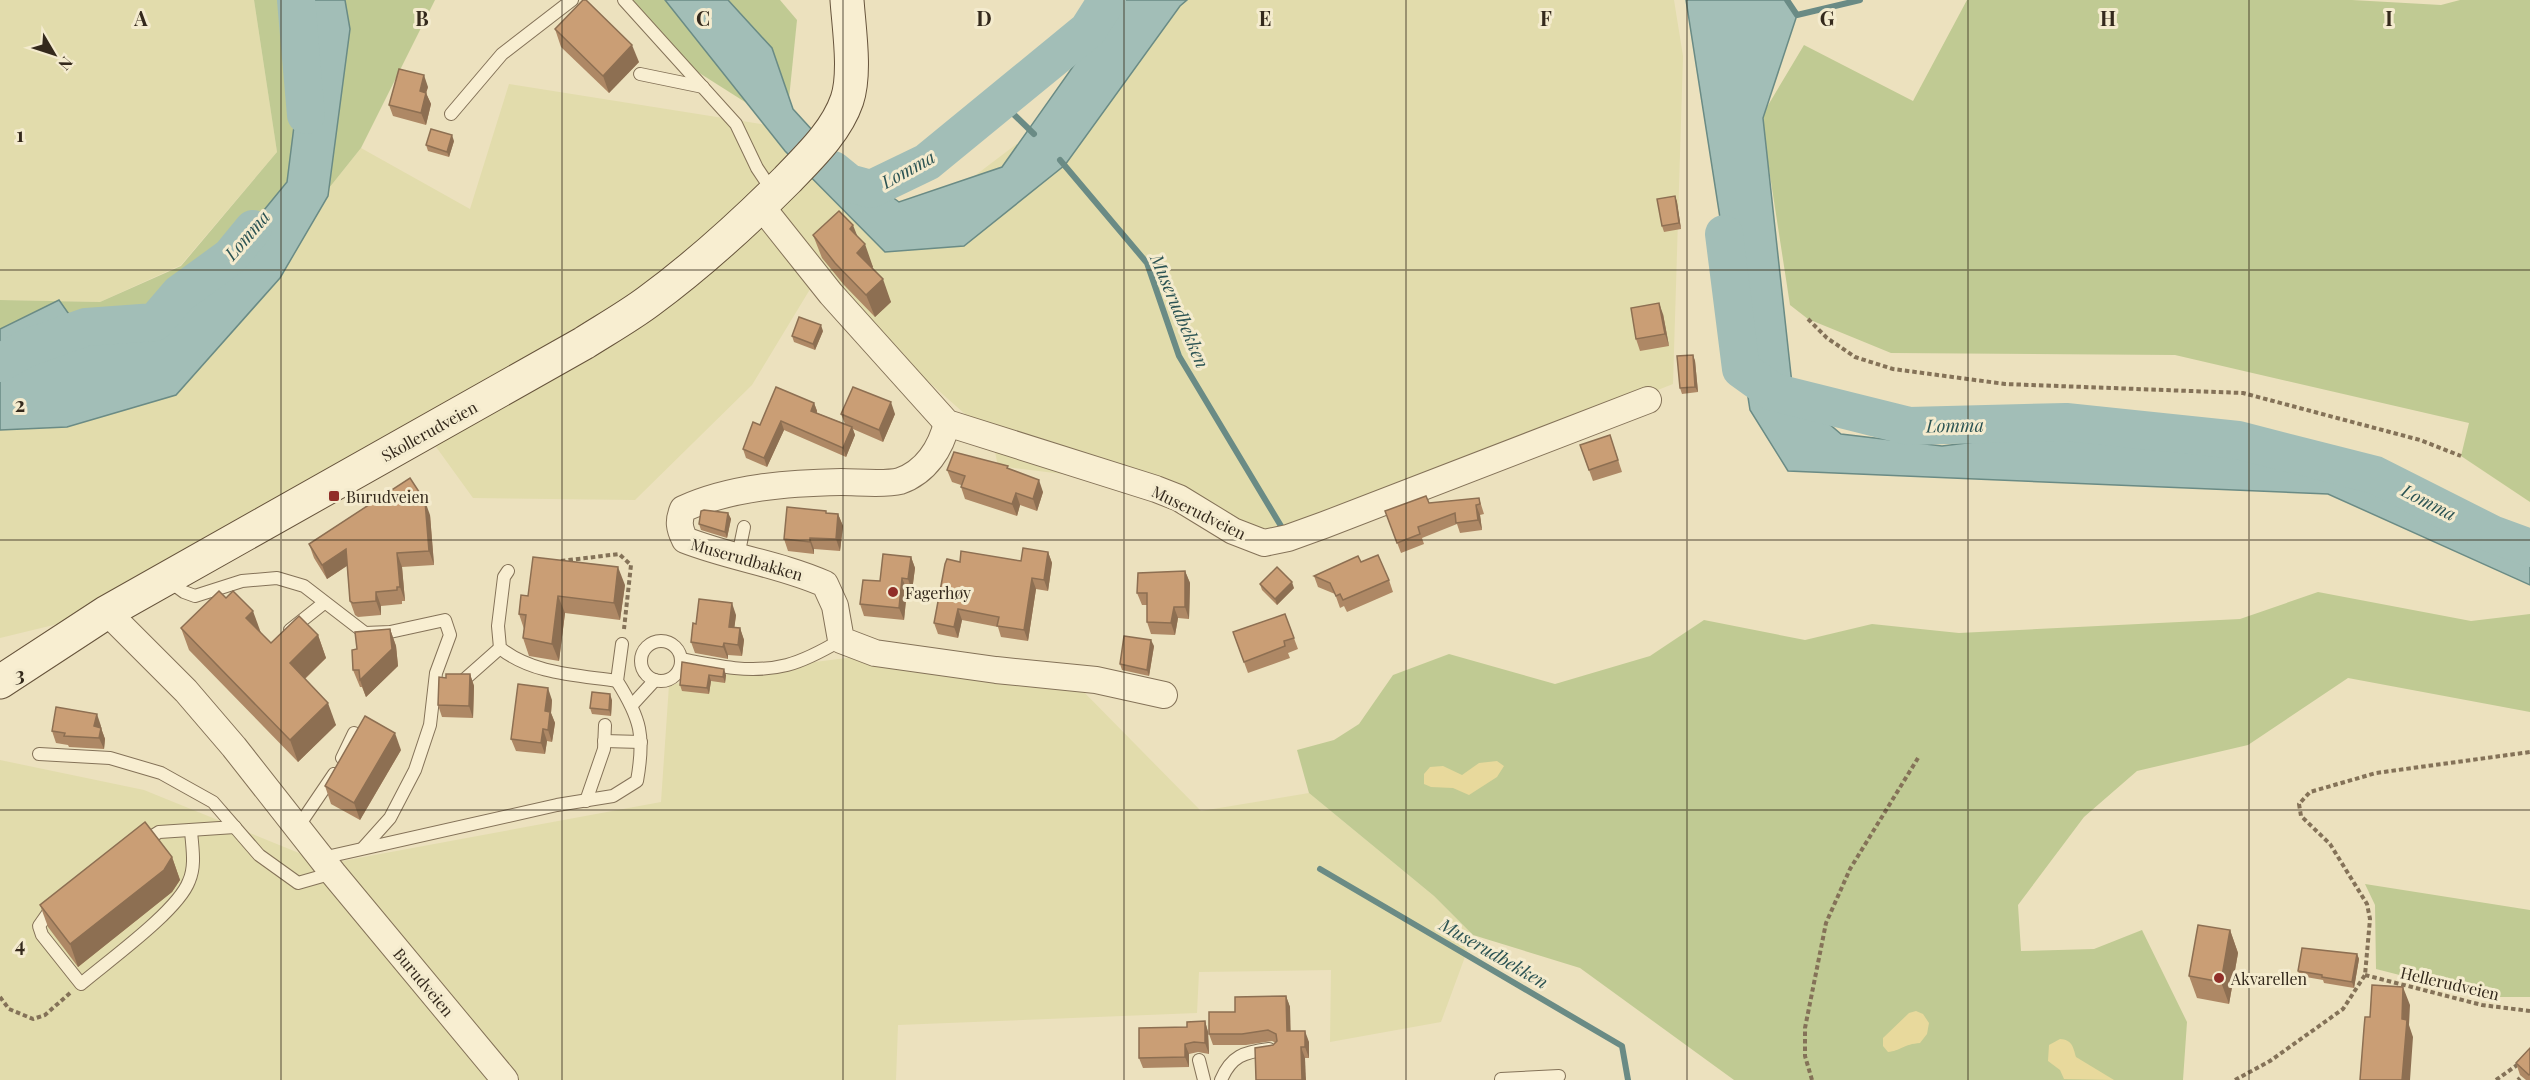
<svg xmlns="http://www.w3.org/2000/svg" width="2530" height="1080" font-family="'Playfair Display',serif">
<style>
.farmland{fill:#e2dcac}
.green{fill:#c0ca93}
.sand{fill:#e8d99c}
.water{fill:#a2beb7;stroke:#6a8b85;stroke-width:1.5}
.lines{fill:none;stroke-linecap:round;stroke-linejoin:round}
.stream{stroke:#6a8b85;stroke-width:6}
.river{stroke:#a2beb7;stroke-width:38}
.lane-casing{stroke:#847258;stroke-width:14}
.street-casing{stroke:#847258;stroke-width:28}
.secondary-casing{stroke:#66533b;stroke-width:35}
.path{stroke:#847258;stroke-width:4;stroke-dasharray:4.5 3;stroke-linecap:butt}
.lane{stroke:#f8eed1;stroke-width:12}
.street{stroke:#f8eed1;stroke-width:26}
.secondary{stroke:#f8eed1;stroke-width:33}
.wall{fill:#ae8865}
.shaded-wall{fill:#8d6f52}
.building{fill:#ca9e75;stroke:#8d6f52;stroke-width:1.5}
.grid{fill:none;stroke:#34291c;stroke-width:1.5;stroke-opacity:0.55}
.poi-dot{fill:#912f29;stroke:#f4ebce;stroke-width:2}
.labels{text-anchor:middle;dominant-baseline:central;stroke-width:6;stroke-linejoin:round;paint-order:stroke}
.street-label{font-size:16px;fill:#34291c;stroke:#f4ebce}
.poi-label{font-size:16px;fill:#34291c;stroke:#f4ebce;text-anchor:start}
.water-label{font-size:18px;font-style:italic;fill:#2b5353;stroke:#f4ebce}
.grid-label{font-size:20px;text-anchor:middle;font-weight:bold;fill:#34291c;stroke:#f4ebce;stroke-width:6;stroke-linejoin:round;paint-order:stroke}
</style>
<rect width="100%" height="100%" fill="#ece1be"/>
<!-- farmland -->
<g class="farmland">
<path d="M0 0H254L277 152 181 265 100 302 0 300Z"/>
<path d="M1161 0H1674L1683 56 1673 384 1255 548 1160 486 998 466 992 438 815 281 752 385 635 500 473 498 426 433 107 612 0 638V409L250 287 361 148 470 209 509 84 786 128 907 227 1038 128Z"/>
<path d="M855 657 1075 683 1201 811 1309 793 1434 896 1473 935 1441 1022 1330 1042 1331 970 1199 972 1197 1013 898 1025 896 1080H0V760L144 790 326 864 661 802 669 685 757 669Z"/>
</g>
<!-- green -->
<g class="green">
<path d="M254 0H435L361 148 250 287 0 409V300L100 302 181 266 277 152Z"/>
<path d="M622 0H780L797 20 786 128 674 57Z"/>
<path d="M1967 0H2352L2441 5 2460 0H2530V502L2461 456 2469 423 2175 355 1891 353 1808 319 1790 305 1761 117 1804 45 1913 101Z"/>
<path d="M2318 592 2471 621 2530 614V712L2348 678 2248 745 2137 771 2084 817 2018 905 2021 951 2094 949 2142 930 2187 1022 2183 1080H1734L1580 968 1473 935 1434 896 1309 793 1297 750 1334 740 1359 724 1393 675 1449 654 1555 684 1650 656 1704 620 1805 640 1872 624 1959 633 2240 619Z"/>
<path d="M2365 884 2530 910V997H2486L2376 969 2375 905Z"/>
</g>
<!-- sand -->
<g class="sand">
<path d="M1497 761 1504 766 1497 777 1469 795 1453 788 1431 787 1424 784V774L1430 767 1443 766 1462 775 1479 763Z"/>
<path d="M1916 1011 1923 1014 1929 1023 1927 1034 1920 1043C1904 1044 1900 1051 1888 1052L1883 1046V1038L1909 1013Z"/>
<path d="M2060 1039C2072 1040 2073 1046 2076 1057L2114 1080 2064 1079 2060 1070 2048 1061 2049 1045Z"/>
</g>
<!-- water -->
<g class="water">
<path d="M296 0H345L350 29 328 196 280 278 176 395 67 427 0 430V329L59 300 87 340 174 320 287 182 302 62Z"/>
<path d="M665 0H728L772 48 793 109 834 154 899 202 1002 167 1120 0H1187L1180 6 1065 165 964 246 885 252 785 151Z"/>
<path d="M1686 0H1788L1797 15 1763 118 1793 393 1841 434 1942 446 2074 430 2312 464 2480 528 2530 538V585L2328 494 1788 471 1750 410Z"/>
</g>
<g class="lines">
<!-- stream -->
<g class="stream">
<path d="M1787 0 1797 15 1860 0"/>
<path d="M1001 102 1034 134"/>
<path d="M1060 160 1147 263 1179 356 1281 526"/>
<path d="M1320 869 1622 1046 1628 1080"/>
</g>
<!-- river -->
<g class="river">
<path d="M296 0 306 115"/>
<path d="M833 170 849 183 871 189 927 162 1088 30 1107 0"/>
<path d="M1724 234 1741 369 1773 392 1909 426 2066 422 2238 440 2375 475 2492 534 2530 548"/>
<path d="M0 363 27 348 86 327 155 322 179 294 230 257 253 229"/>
</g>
<!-- lane casing -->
<g class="lane-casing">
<g id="lane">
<path d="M624 0 736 124 757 168 773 192"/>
<path d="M640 74 703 87"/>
<path d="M451 114 502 54 572 0"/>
<path d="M738 556 744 527"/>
<path d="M508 571 504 577 498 626 500 648C532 674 577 675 617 681"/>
<path d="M169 581 184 592 195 596 242 581 277 578 304 586 365 633 390 632 445 620 450 635 436 673 430 725 415 770 390 818 364 847"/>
<path d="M290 630 324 603"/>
<circle cx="661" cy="661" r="20"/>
<path d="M681 659C715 666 752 674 787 665 806 660 824 650 841 640"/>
<path d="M465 679 500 648"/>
<path d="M632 705 655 680"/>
<path d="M604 741 641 742"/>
<path d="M39 754 110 758 161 773 213 802 259 855 298 883 333 873"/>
<path d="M342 758 354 733"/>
<path d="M586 801 604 749 605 725"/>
<path d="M298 827 334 774"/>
<path d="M143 842 159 832 235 827"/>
<path d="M322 858 557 805 613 796 637 781C645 736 641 719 617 681L622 644"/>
<path d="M53 906 39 926 42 935 81 984C108 961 178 911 189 881 196 865 192 847 191 830"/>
<path d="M1199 1060 1204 1080"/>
<path d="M1501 1079 1559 1076"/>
<path d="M1221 1080C1231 1056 1244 1052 1269 1049"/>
</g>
</g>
<!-- street casing -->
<g class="street-casing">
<g id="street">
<path d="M761 206 831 294 947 423 1156 489 1179 498 1233 531 1264 543 1288 538 1324 525 1648 400"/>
<path d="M947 423C941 448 926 472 900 481 885 485 858 482 841 482 789 483 731 487 683 509 678 521 679 528 685 540 731 558 780 564 825 584L835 606 841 640 875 653 996 670 1096 680 1164 695"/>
<path d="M107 612 186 691 234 747 333 873 505 1080"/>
</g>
</g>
<!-- secondary casing -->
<g class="secondary-casing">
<path id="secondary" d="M0 682 107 612 584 343C606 329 629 316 649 301 698 265 744 223 787 180 809 157 836 132 847 100 856 73 849 29 847 0"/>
</g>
<!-- path -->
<g class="path">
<path d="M1808 319 1827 338 1855 357 1893 369 2005 384 2243 393 2420 440 2461 456"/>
<path d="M561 561 619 554 631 565 624 629"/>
<path d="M2365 975 2482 1005 2530 1011"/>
<path d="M0 997 9 1009 33 1019 45 1015 70 993"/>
<path d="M1812 1080 1805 1056V1028L1826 923 1850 869 1918 758"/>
<path d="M2235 1080 2270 1061 2343 1009 2365 975 2370 919 2367 904 2330 844 2301 816 2299 804 2310 792 2376 773 2530 752"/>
<path d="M2496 1080 2520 1063"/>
<path d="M2518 1080 2520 1078"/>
</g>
<!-- lane -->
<use href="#lane" class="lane"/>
<!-- street -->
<use href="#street" class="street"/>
<!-- secondary -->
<use href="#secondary" class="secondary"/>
</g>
<!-- wall -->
<g class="wall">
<path d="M555 29 639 62 609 93 561 47Z"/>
<path d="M428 87 426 93 431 104 426 125 393 116 389 105Z"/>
<path d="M454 141 449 157 428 151 426 145Z"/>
<path d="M1675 196 1677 202 1681 229 1664 232 1662 226Z"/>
<path d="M813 235 858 237 873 267 872 268 891 302 875 317 844 285 822 258Z"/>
<path d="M1663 314 1669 346 1640 351 1636 339Z"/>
<path d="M823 331 815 350 794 342 792 336Z"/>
<path d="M1693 355 1695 361 1698 392 1682 394 1680 388Z"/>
<path d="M814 403 817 411V413L845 424 841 414H895L883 442 853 429 855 435 846 457 784 430 767 467 746 458 743 449 760 425Z"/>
<path d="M1580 445 1614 447 1622 472 1593 481Z"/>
<path d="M1009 469 1043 492 1037 511 1020 505 1017 516 965 499 961 487V485L952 482 947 470Z"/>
<path d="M1479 498 1484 514 1480 515 1482 530 1460 533 1457 524 1422 538 1424 544 1401 553 1385 511 1429 503Z"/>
<path d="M728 513 731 519 727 538 701 530 699 524Z"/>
<path d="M827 513 838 514 843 526 840 551 814 549V554L788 551 784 539Z"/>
<path d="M430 515 434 565 402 567 405 601H402V604L381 606V615L358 617 355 615 350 601 347 566 327 579 314 558 309 544Z"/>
<path d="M1048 552 1052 563 1048 591 1036 589 1028 641 1001 637 998 627 962 620 958 638 938 634 934 623 1021 561Z"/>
<path d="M911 557 915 568 912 591 907 590 904 620 864 616 860 604 880 581Z"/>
<path d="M1361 562 1389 580 1393 592 1347 612 1344 606 1340 608 1335 594 1318 587 1314 576Z"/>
<path d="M1185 571 1190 583 1189 619 1178 618 1175 635 1151 634 1147 622V605H1142L1137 593Z"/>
<path d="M1260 584 1294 588 1277 605 1262 590Z"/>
<path d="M625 585 620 620 565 613 559 661 529 656 523 638 524 629 519 614 528 596Z"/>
<path d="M1285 614 1298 649 1288 653 1290 658 1248 673 1233 632Z"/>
<path d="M736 615 734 628H740L744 640 742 656 728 655V659L695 653 691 642 696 624Z"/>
<path d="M181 628 261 633 271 643 318 635 326 658 305 679 336 725 298 762 189 650Z"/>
<path d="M390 629 396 646 398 666 366 697 362 687H360L353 670 357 649Z"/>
<path d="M1154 646 1149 676 1122 670 1120 664Z"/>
<path d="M682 662 726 675 725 683 711 681 709 694 682 691 680 685Z"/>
<path d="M470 674 474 686 473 718 442 717 438 705 446 678Z"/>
<path d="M552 700 551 713 555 723 552 742 547 741 545 754 516 751 511 739Z"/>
<path d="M612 700 611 716 592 714 590 708Z"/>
<path d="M101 726V728L105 739 104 749 69 747 68 745 56 743 52 731Z"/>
<path d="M401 750 360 820 331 804 325 786Z"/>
<path d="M172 857 180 880 172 892 78 967 48 927 40 905Z"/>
<path d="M2230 930 2238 953 2229 1004 2197 998 2189 976Z"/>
<path d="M2357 954 2359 959 2354 988 2324 983 2323 980 2300 976 2298 971Z"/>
<path d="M1286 996 1290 1007V1031L1309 1042V1058H1305L1273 1045 1276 1043 1272 1041 1246 1045H1213L1209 1034 1235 1012Z"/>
<path d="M1205 1021 1208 1032 1209 1054 1198 1052 1189 1054V1067L1143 1068 1139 1058 1187 1027Z"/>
<path d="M2530 1048V1080H2526L2520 1075 2516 1063Z"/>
</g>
<!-- shaded-wall -->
<g class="shaded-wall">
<path d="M632 45 639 62 609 93 603 76Z"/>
<path d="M424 75 428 87 426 93 431 104 426 125 421 113 420 91Z"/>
<path d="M452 135 454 141 449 157 447 152Z"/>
<path d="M1675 196 1677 202 1681 229 1679 223Z"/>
<path d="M853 225 862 248 865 244 873 267 865 275 857 253 850 229Z"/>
<path d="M883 279 891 302 875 317 866 295Z"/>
<path d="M1659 303 1663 314 1669 346 1665 334Z"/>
<path d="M821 325 823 331 815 350 813 344Z"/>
<path d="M1693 355 1695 361 1698 392 1695 387Z"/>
<path d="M891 402 895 414 883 442 879 430Z"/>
<path d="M814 403 817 411 814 419 811 411Z"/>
<path d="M781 421 784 430 767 467 764 458Z"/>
<path d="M852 427 855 435 846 457 843 448Z"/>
<path d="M1039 480 1043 492 1037 511 1033 499Z"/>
<path d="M1016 493 1020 505 1017 516 1012 504Z"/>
<path d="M425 501 430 515 434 565 429 551Z"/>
<path d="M1476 505 1480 515 1482 530 1478 520Z"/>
<path d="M728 513 731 519 727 538 725 532Z"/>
<path d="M838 514 843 526 840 551 836 539Z"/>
<path d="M810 538 814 549V554L810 542Z"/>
<path d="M346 549 351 563 327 579 322 565Z"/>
<path d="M1048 552 1052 563 1048 591 1044 580Z"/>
<path d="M397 553 402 567 405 601 400 587Z"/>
<path d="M911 557 915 568 912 591 908 579Z"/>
<path d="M618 567 625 585 620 620 614 603Z"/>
<path d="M1185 571 1190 583 1189 619 1185 607Z"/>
<path d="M902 578 907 590 904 620 899 608Z"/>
<path d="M1032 578 1036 589 1028 641 1024 630Z"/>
<path d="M1292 582 1294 588 1277 605 1275 599Z"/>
<path d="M376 592 381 606V615L376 601Z"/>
<path d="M558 596 565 613 559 661 552 644Z"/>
<path d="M732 603 736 615 733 639 729 627Z"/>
<path d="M1174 607 1178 618 1175 635 1171 623Z"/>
<path d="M958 609 962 620 958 638 954 627Z"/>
<path d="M253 611 261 633 246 618Z"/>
<path d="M740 628 744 640 742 656 738 645Z"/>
<path d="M390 629 396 646 398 666 366 697 360 680Z"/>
<path d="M318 635 326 658 298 685 290 663Z"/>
<path d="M1151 640 1154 646 1149 676 1147 670Z"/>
<path d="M724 643 728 655V659L723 647Z"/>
<path d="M724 669 726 675 725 683 723 677Z"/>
<path d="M470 674 474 686 473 718 469 706Z"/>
<path d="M709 675 711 681 709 694 707 688Z"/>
<path d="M548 688 552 700 551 713 555 723 552 742 548 730 545 711Z"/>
<path d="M610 694 612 700 611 716 609 710Z"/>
<path d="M328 703 336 725 298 762 290 740Z"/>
<path d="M97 714 101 726 99 738 94 726Z"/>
<path d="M101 728 105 739 104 749 99 738Z"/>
<path d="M543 729 547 741 545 754 541 743Z"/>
<path d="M395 733 401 750 360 820 354 803Z"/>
<path d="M172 857 180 880 172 892 78 967 70 944Z"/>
<path d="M2230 930 2238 953 2229 1004 2221 982Z"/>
<path d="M2357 954 2359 959 2354 988 2352 982Z"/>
<path d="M2403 987 2410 1005 2409 1025 2413 1037 2410 1080H2402V1019Z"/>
<path d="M1286 996 1290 1007 1291 1041 1287 1031Z"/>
<path d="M1205 1021 1208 1032 1209 1054 1205 1043Z"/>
<path d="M1305 1031 1309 1042V1058L1305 1047Z"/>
<path d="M1185 1044 1189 1054V1067L1185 1057Z"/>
<path d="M1301 1047 1305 1058 1306 1080H1302Z"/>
</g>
<!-- building -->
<g class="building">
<path d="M583 0H586L632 45 603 76 555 29Z"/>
<path d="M399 69 424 75 420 91 426 93 421 113 389 105Z"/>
<path d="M431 129 452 135 447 152 426 145Z"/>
<path d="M1675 196 1679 223 1662 226 1657 199Z"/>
<path d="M839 211 853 225 850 229 865 244 857 253 883 279 866 295 835 263 813 235Z"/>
<path d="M1659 303 1665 334 1636 339 1631 308Z"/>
<path d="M799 317 821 325 813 344 792 336Z"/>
<path d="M1693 355 1695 387 1680 388 1677 356Z"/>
<path d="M776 387 814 403 811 411 852 427 843 448 781 421 764 458 743 449 753 422 760 425Z"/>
<path d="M853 387 891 402 879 430 841 414Z"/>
<path d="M1610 435 1618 460 1589 470 1580 445Z"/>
<path d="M954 452 1008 466 1007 468 1039 480 1033 499 1016 493 1012 504 961 487 965 476 947 470Z"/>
<path d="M410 478 425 501 429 551 397 553 400 587H397V590L376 592V601L353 603 350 601 346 549 322 565 309 544Z"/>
<path d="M1426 496 1429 503 1479 498 1480 504 1476 505 1478 520 1456 523 1455 513 1418 527 1420 534 1397 543 1385 511Z"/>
<path d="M787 507 826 511V513L838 514 836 539 810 538V542L784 539Z"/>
<path d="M704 510 728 513 725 532 699 524 701 511Z"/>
<path d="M1023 548 1048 552 1044 580 1032 578 1024 630 997 626 999 617 958 609 954 627 934 623 945 564 947 559 960 562 961 551 1021 561Z"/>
<path d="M883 554 911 557 908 579 902 578 899 608 860 604 863 580 880 581Z"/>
<path d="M1378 555 1389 580 1343 600 1340 594 1336 596 1330 583 1314 576 1358 556 1361 562Z"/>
<path d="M533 557 618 567 614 603 558 596 552 644 523 638 526 615 519 614 521 595 528 596Z"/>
<path d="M1277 567 1292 582 1275 599 1260 584Z"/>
<path d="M1185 571V607H1174L1171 623 1147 622V593H1137L1138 573Z"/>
<path d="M219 591 226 598 233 591 253 611 246 618 271 643 299 616 318 635 290 663 328 703 290 740 181 628Z"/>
<path d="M699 599 732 603 729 627 740 628 738 645 724 643 723 647 691 642 693 623 696 624Z"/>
<path d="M1285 614 1294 638 1284 641 1285 646 1244 662 1233 632Z"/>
<path d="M390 629 392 649 360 680 359 670H353L352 650 357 649 355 632Z"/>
<path d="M1124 636 1151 640 1147 670 1120 664Z"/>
<path d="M682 662 724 669 723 677 709 675 707 688 680 685Z"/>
<path d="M446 674H470L469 706 438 705 439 677 446 678Z"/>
<path d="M518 684 548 688 545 711 550 712 548 730 543 729 541 743 511 739Z"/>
<path d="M592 692 610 694 609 710 590 708Z"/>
<path d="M56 707 97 714 94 726 101 728 99 738 64 736 65 733 52 731Z"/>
<path d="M365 716 395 733 354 803 325 786Z"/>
<path d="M145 822 172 857 164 870 70 944 40 905Z"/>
<path d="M2198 925 2230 930 2221 982 2189 976Z"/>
<path d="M2302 948 2357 954 2352 982 2322 977V975L2298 971Z"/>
<path d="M2372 985 2403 987 2402 1019 2407 1020 2402 1080H2360L2364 1028 2365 1017H2370Z"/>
<path d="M1286 996 1287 1031H1305V1047H1301L1302 1080H1256L1255 1048 1273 1045 1277 1041 1276 1034 1268 1030 1242 1034H1209V1012H1235V997Z"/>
<path d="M1205 1021V1043L1194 1042 1185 1044V1057L1139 1058V1028L1187 1027V1022Z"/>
<path d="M2530 1048V1074L2529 1075 2516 1063Z"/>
</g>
<!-- grid -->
<path class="grid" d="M281 0V1080M562 0V1080M843 0V1080M1124 0V1080M1406 0V1080M1687 0V1080M1968 0V1080M2249 0V1080M0 270H2530M0 540H2530M0 810H2530"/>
<!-- markers -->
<g class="poi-dot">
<rect x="328" y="490" width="12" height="12" rx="3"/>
<circle cx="893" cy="592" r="6"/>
<circle cx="2219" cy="978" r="6"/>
</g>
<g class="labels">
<!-- street labels -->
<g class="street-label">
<text transform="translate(429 431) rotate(-29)">Skollerudveien</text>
<text transform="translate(1199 512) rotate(26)">Muserudveien</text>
<text transform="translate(747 559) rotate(16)">Muserudbakken</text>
<text transform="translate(424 982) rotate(50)">Burudveien</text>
<text transform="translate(2450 983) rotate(13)">Hellerudveien</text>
</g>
<!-- poi labels -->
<g class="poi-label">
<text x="346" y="496">Burudveien</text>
<text x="905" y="592">Fagerhøy</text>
<text x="2231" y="978">Akvarellen</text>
</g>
<!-- water labels -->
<g class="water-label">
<text transform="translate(908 169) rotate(-29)">Lomma</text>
<text transform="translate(247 235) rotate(-49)">Lomma</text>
<text transform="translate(1180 311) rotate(67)">Muserudbekken</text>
<text transform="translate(1955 425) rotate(-1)">Lomma</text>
<text transform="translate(2429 502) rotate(27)">Lomma</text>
<text transform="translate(1494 953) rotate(30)">Muserudbekken</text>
</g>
</g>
<g class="grid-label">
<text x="141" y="26">A</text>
<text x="422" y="26">B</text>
<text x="703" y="26">C</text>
<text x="984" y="26">D</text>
<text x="1265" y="26">E</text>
<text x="1546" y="26">F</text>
<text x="1827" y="26">G</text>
<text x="2108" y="26">H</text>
<text x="2389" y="26">I</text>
<text x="20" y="142">1</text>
<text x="20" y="412">2</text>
<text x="20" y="682">3</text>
<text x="20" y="952">4</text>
</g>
<!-- north arrow -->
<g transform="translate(54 54) rotate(129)" stroke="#f4ebce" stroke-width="4.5" paint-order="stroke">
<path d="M0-4.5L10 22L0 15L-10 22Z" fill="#34291c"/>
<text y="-9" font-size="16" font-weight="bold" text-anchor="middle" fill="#34291c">N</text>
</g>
</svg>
